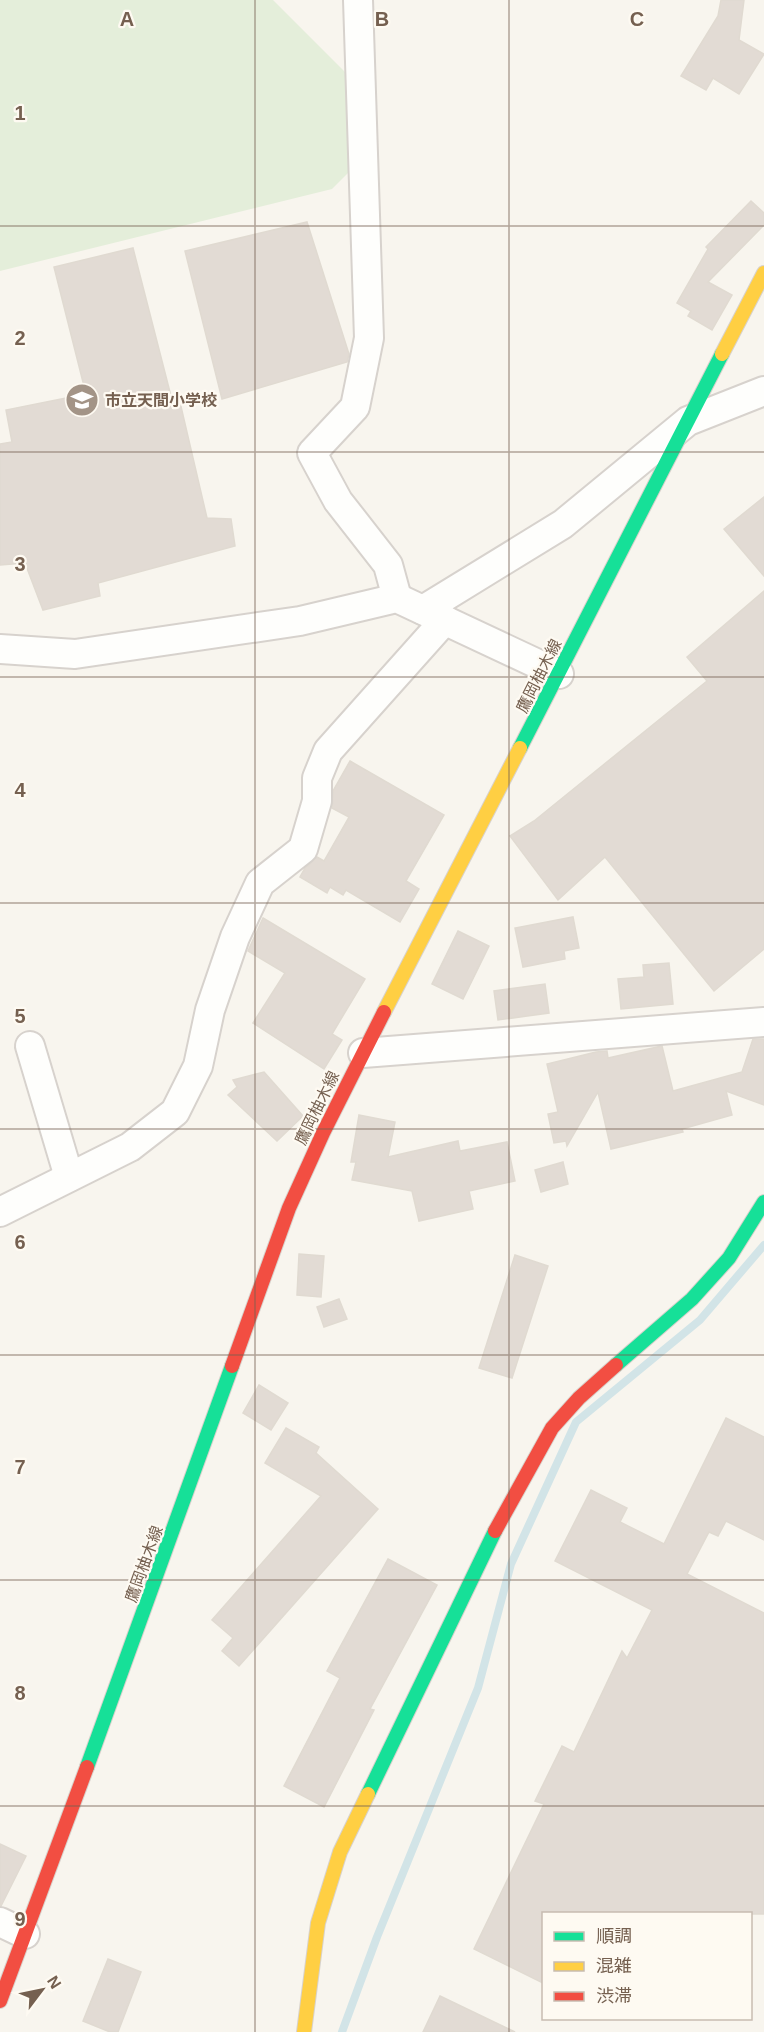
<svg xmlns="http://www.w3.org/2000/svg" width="764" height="2032" font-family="Helvetica,'Noto Sans JP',sans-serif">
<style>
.green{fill:#e4eeda}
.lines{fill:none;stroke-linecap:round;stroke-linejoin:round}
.stream{stroke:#d2e4e7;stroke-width:8}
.building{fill:#e2dbd4;stroke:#e0dad1;stroke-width:1.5}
.street-casing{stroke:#d7d2cd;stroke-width:32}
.fast-casing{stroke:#d8d2cc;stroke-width:16}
.slow-casing{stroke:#d8d2cc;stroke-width:16}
.jam-casing{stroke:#d8d2cc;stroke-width:16}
.street{stroke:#fefefc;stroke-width:28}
.fast{stroke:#16e098;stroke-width:14}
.slow{stroke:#ffcf43;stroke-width:14}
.jam{stroke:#f24e42;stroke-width:14}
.grid{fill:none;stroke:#756050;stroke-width:1.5;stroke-opacity:0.55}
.labels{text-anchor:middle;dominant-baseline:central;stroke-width:4.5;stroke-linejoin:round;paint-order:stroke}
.poi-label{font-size:16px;font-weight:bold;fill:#756050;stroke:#fefaf2;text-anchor:start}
.street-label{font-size:16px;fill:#756050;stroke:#fefaf2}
.grid-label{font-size:20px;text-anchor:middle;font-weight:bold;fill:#756050;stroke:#fefaf2;stroke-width:4.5;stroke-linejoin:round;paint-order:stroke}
</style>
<rect width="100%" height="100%" fill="#f8f5ee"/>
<!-- green -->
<path class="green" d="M0 0H273L346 73 349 172 332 189 0 271Z"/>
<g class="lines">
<!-- stream -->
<path class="stream" d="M342 2032 377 1937 478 1688 511 1564 576 1422 700 1320 764 1245"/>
</g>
<!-- building -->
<g class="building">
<path d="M721 0H744L739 40 764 54 739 94 713 78 706 90 681 76 718 16Z"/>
<path d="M751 201 764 213V225L708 282 732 295 712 330 688 316 691 311 677 303 708 249 706 247Z"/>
<path d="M307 222 349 354 347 362 222 399 185 251Z"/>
<path d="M133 248 172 400 179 398 207 518 231 519 235 546 98 583 100 596 43 610 25 563 0 565V444L12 442 6 410 86 394 54 267Z"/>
<path d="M764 497V576L724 529Z"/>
<path d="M764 591V949L714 991 605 857 558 900 510 836 534 821 707 681 687 657Z"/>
<path d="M350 761 444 815 406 881 419 889 400 922 346 890 343 895 330 887 327 893 300 877 305 868 317 857 324 861 349 817 332 808 333 791Z"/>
<path d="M573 917 579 948 564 951 565 959 523 967 515 928Z"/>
<path d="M263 918 365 979 332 1034 342 1040 324 1069 253 1023 285 973 248 951Z"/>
<path d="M458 931 489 946 463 999 432 984Z"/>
<path d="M669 963 673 1004 621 1009 618 979 644 977 643 965Z"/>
<path d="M545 984 549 1013 498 1020 494 991Z"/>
<path d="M753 1039H764V1105L726 1091 732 1115 682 1129 683 1132 611 1149 598 1092 567 1146 566 1141 554 1143 548 1114 558 1112 547 1064 596 1052 607 1051 608 1058 662 1046 673 1091 742 1072Z"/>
<path d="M264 1072 303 1116 277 1141 228 1095 237 1087 233 1080Z"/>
<path d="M359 1115 395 1122 388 1157 458 1141 460 1151 507 1142 515 1181 469 1191 473 1209 419 1221 412 1191 352 1180 356 1162H351Z"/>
<path d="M563 1162 568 1184 541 1192 535 1170Z"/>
<path d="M299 1254 324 1256 321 1297 297 1295Z"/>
<path d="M515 1255 548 1266 512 1378 479 1368Z"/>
<path d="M339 1299 347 1319 324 1327 317 1307Z"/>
<path d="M259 1385 288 1403 271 1430 243 1413Z"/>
<path d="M726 1418 764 1437V1540L726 1521 718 1536 709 1532 687 1574 764 1613V1914H543V1983L474 1949 544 1804 535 1801 562 1746 574 1752 622 1651 627 1658 652 1610 555 1561 591 1490 627 1508 620 1522 664 1544Z"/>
<path d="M286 1428 319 1447 316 1453 378 1509 239 1666 222 1651 233 1638 212 1620 321 1496 265 1463Z"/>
<path d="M388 1559 437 1585 370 1709 374 1710 324 1807 284 1786 340 1678 327 1671Z"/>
<path d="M0 1844 26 1856 1 1906H0Z"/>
<path d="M108 1959 141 1972 118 2032H110L83 2021Z"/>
<path d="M440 1996 515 2032H423Z"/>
</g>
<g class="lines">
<!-- street casing -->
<g class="street-casing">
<g id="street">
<path d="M358 0 369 338 355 407 312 453 338 501 388 565 397 598"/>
<path d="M423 610 563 524 688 421 764 391"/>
<path d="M0 649 75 654 300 621 397 598 559 674"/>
<path d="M30 1046 69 1177"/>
<path d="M363 1053 764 1022"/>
<path d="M0 1212 130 1147 175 1112 198 1066 210 1010 235 937 260 883 303 849 317 801V778L328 751 445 620"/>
<path d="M0 1922 25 1934"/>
</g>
</g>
<!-- fast casing -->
<g class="fast-casing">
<g id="fast">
<path d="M520 748 722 354"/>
<path d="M616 1365 692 1299 729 1258 764 1202"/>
<path d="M87 1767 232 1366"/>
<path d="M368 1794 495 1531"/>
</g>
</g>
<!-- slow casing -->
<g class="slow-casing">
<g id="slow">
<path d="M722 354 764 273"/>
<path d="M384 1012 520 748"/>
<path d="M304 2032 318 1923 340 1852 368 1794"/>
</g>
</g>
<!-- jam casing -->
<g class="jam-casing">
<g id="jam">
<path d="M232 1366 289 1208 323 1133 384 1012"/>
<path d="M495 1531 552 1428 579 1398 616 1365"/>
<path d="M0 2001 87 1767"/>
</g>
</g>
<!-- street -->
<use href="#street" class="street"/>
<!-- fast -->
<use href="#fast" class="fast"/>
<!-- slow -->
<use href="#slow" class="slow"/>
<!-- jam -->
<use href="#jam" class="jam"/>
</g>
<!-- grid -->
<path class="grid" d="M255 0V2032M509 0V2032M0 226H764M0 452H764M0 677H764M0 903H764M0 1129H764M0 1355H764M0 1580H764M0 1806H764"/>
<!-- icons -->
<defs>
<g id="school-disc" transform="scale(1.725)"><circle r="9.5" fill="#a39487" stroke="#fefaf2"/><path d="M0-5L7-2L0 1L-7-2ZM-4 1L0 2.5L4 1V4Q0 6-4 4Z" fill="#fff"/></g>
</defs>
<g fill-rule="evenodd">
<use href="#school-disc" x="82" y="400"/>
</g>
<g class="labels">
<!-- poi labels -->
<g class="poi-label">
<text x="105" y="400">市立天間小学校</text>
</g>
<!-- street labels -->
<g class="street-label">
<text transform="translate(539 676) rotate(-63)">鷹岡柚木線</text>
<text transform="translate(317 1108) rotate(-64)">鷹岡柚木線</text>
<text transform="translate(144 1564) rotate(-70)">鷹岡柚木線</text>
</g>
</g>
<g class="grid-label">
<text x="127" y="26">A</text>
<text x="382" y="26">B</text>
<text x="637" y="26">C</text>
<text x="20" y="120">1</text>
<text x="20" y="345">2</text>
<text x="20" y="571">3</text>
<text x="20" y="797">4</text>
<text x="20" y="1023">5</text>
<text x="20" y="1249">6</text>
<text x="20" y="1474">7</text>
<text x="20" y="1700">8</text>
<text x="20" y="1926">9</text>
</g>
<!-- legend -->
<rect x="542" y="1912" width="210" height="108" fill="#fefaf2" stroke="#c7bcb1" stroke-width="1.5"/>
<rect x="554" y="1932" width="30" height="9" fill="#16e098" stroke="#c7bcb1" stroke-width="1.5"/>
<text x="596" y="1942" font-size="18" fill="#756050">順調</text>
<rect x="554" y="1962" width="30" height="9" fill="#ffcf43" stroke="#c7bcb1" stroke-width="1.5"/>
<text x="596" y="1972" font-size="18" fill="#756050">混雑</text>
<rect x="554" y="1992" width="30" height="9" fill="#f24e42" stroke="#c7bcb1" stroke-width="1.5"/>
<text x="596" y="2002" font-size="18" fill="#756050">渋滞</text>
<!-- north arrow -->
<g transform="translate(42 1990) rotate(58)" stroke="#fefaf2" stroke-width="4.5" paint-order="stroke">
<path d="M0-4.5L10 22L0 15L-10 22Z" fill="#756050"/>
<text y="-9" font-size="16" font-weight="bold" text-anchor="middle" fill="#756050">N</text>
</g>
</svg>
